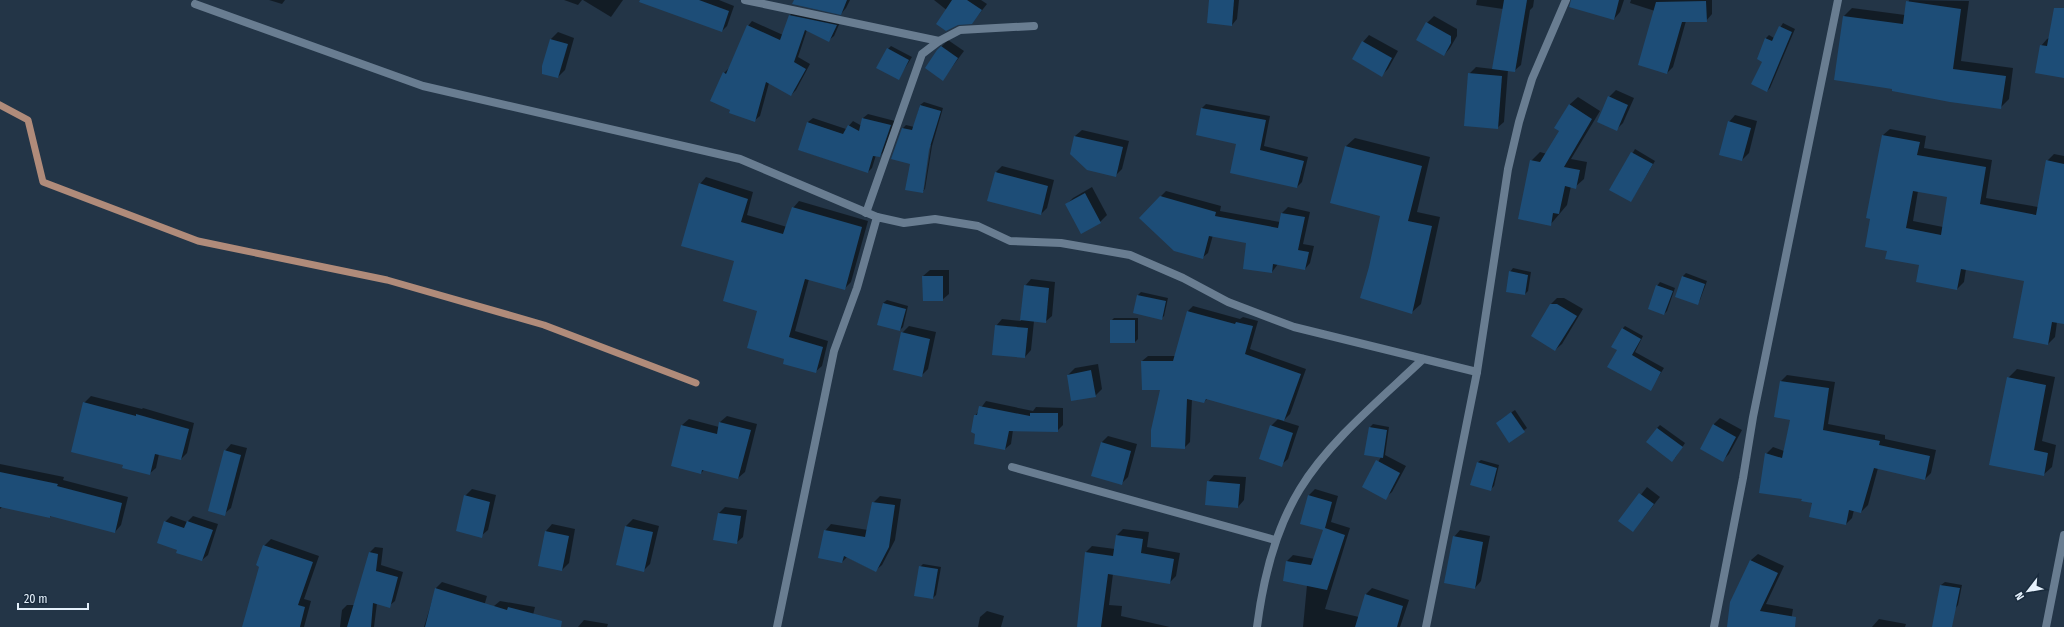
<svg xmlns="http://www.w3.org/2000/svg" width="2064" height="627" font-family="'Fira Sans Condensed',sans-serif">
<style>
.shadow{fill:#0007;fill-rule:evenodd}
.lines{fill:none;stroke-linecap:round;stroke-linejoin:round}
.stream{stroke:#b08b7a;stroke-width:7}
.building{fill:#1d4d77;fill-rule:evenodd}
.street{stroke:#697d91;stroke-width:8}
</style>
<rect width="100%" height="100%" fill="#233547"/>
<!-- shadow -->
<g class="shadow">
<path d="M269 0H285L282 4Z"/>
<path d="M564 0H582L578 5Z"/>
<path d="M583 0H623L611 17Z"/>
<path d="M648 0H719L734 6 727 26 722 31Z"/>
<path d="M795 0H850L846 8 841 14Z"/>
<path d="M934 0H981L987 4 972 23H963Z"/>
<path d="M1210 0H1239L1237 19 1232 25Z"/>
<path d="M1477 0H1534L1533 7 1530 10 1521 65 1514 71 1508 70 1504 122 1497 128 1469 74 1476 67 1493 69 1503 9 1476 5Z"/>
<path d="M1594 0H1624L1620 12 1614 19Z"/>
<path d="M1631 0H1712V14L1706 21H1686L1673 67 1667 73 1655 11 1630 3Z"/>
<path d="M1909 0 1969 1 1961 61 2013 68 2009 99 2000 108 1844 16 1852 8 1905 15Z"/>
<path d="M795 10 841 20 834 36 829 40 807 30 798 57 810 64 796 90 791 95 769 83 760 116 755 120 724 73 729 68 748 26 752 21 783 35 790 15Z"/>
<path d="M1434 16 1457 29V36L1450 48 1444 55 1427 23Z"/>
<path d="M1783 23 1795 29 1770 88 1767 91 1763 61 1758 59 1766 38 1769 35 1774 38Z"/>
<path d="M2064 31V80V77L2041 46 2047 39Z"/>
<path d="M558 32 574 38 565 70 558 77 543 66 551 39Z"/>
<path d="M1369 35 1398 51 1388 69 1382 75 1363 42Z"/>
<path d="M948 40 964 51 943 79 938 50Z"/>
<path d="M891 46 912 57 898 79 888 49Z"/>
<path d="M1616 90 1634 98 1623 123 1616 130 1609 97Z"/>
<path d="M1578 97 1600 111 1571 159 1587 162 1584 179 1575 187 1571 186 1567 205 1550 225 1531 161 1540 152 1547 154 1561 131 1569 105Z"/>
<path d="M924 102 943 108 932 146 925 189 922 192 911 163 903 128 906 125 914 127 920 105ZM929 145H931L924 190H922Z"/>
<path d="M1206 104 1270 116 1264 146 1308 157 1302 182 1297 187 1237 143 1202 108Z"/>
<path d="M868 114 895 121 884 151 880 156 876 155 872 168 868 172 799 150 808 122 813 118 846 129 853 121 862 126 863 118Z"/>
<path d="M1735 115 1757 121 1749 153 1742 160 1729 122Z"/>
<path d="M1890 129 1926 136 1924 148 1992 160 1986 198 2038 207 2047 161 2054 154 2064 156V323L2057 322 2055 337 2048 344 2025 280 1966 269 1964 282 1957 289 1920 265 1888 250 1883 135ZM1918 191 1948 196 1943 227 1913 221Z"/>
<path d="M1082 130 1129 141 1122 169 1115 176 1071 154 1075 136Z"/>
<path d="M1355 138 1430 157 1417 212 1440 217 1421 304 1411 313 1370 267 1381 215 1345 147Z"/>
<path d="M1635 149 1655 161 1631 201 1611 190Z"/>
<path d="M1002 166 1054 180 1047 208 1041 214 996 172Z"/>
<path d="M706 177 753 192 747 215 787 227 793 208 799 201 868 221 851 282 844 289 809 279 795 331 828 341 822 366 815 372 785 358 758 310 700 184Z"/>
<path d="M1092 187 1107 215 1100 222 1066 205 1073 198Z"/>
<path d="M1166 191 1221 206 1220 211 1280 222 1282 213 1288 207 1310 212 1303 244 1314 246 1310 263 1305 269 1278 264 1272 272 1247 242 1213 235 1208 253 1202 258 1161 196Z"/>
<path d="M1513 268 1531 272 1528 291 1525 294 1510 272Z"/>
<path d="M930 270H949V294L942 300 923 276Z"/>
<path d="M1686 273 1707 281 1700 300 1697 303 1676 296 1683 276Z"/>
<path d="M1031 279 1055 282 1052 316 1045 322 1034 321 1031 350 1025 357 996 326 1002 319 1021 321 1025 286Z"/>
<path d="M1660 282 1675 288 1667 311 1664 314 1657 286Z"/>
<path d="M1141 292 1168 298 1164 316 1161 319 1134 312 1138 295Z"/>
<path d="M1557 298H1564L1583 309 1562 344 1555 350 1550 305Z"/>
<path d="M887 300 908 306 903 327 900 330 883 303Z"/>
<path d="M1193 306 1240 319 1243 317 1258 321 1250 349 1306 369 1290 414 1283 421 1299 426 1288 459 1281 465 1271 426 1279 418 1208 398 1204 402 1192 399 1190 442 1184 448 1161 389 1142 361 1148 356H1176L1188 311Z"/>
<path d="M1114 318H1138V339L1135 342 1111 321Z"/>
<path d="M909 326 936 332 928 369 922 375 902 333Z"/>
<path d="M1625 326 1643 336 1635 352 1664 368 1650 390 1618 350 1622 329Z"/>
<path d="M1098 364 1102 389 1095 396 1068 375 1075 368Z"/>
<path d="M2017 369 2055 377 2042 441 2056 445 2052 467 2043 475 1990 464 2008 378Z"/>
<path d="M1787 375 1835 382 1828 424 1885 435V439L1936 450 1931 473 1925 479 1878 468 1868 505 1861 512 1854 510 1852 518 1846 524 1803 498 1766 454 1773 447 1784 451 1791 419 1775 416 1781 381Z"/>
<path d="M91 396 142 409 143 408 194 423 187 453 181 459 159 454 156 468 149 474 124 464 84 403Z"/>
<path d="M986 401 1033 411 1036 407 1063 408V425L1057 431 1013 430 1011 444 1005 449 975 416Z"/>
<path d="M1515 410 1527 428 1509 441 1500 420Z"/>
<path d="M727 416 757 424 745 472 738 478 705 469 701 473 682 425 689 419 719 427 720 422Z"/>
<path d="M1720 418 1742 430 1729 454 1723 460 1701 449 1714 424Z"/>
<path d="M1373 424 1389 427 1385 455 1406 466 1392 492 1385 498 1364 486 1381 457 1370 427Z"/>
<path d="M1660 425 1685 443 1675 458 1657 428Z"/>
<path d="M1108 436 1137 444 1128 477 1121 484 1092 475 1102 442Z"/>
<path d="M231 444 247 448 231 508 224 514 225 451Z"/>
<path d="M1481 460 1499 465 1494 486 1491 489 1477 463Z"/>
<path d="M0 464 64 477 63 480 128 497 121 525 115 532 51 515 50 517 3 506 0 509Z"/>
<path d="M1214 475 1246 477 1244 500 1238 507 1208 482Z"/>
<path d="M1647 487 1660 497 1633 531 1620 521Z"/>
<path d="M472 489 496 495 488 530 481 536 465 496Z"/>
<path d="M1315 489 1338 496 1331 522 1350 528 1325 609 1359 617 1366 594 1372 588 1409 600 1400 627H1303L1307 585 1287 561 1293 555 1315 559 1324 530 1301 523 1309 495Z"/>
<path d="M880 496 901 499 895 540 882 565 875 571 847 557 842 562 825 531 831 524 868 530 873 503Z"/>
<path d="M725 507 747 510 743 537 736 543 719 513Z"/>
<path d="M171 516 187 522 193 516 218 524 208 555 202 560 179 549 165 522Z"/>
<path d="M633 519 659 526 650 564 643 571 617 565 626 526Z"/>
<path d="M552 524 575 529 569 563 562 570 539 565 546 531Z"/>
<path d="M1123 529 1149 532 1147 547 1180 553 1176 576 1169 583 1113 574 1109 605 1122 606 1121 616 1170 627H1078L1086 552 1092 546 1115 549 1117 535Z"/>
<path d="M1460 530 1490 536 1481 581 1475 588 1454 537Z"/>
<path d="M271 539 319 556 304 599 311 601 304 627H243L261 566 264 546Z"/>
<path d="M375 547 383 548 381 565 403 572 395 601 389 606 377 603 374 627H340L342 610 347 605H354L370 552Z"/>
<path d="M1758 554 1784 566 1766 604 1793 609 1790 627H1728L1731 602 1751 560Z"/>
<path d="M923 564 941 567 936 595 933 598 920 567Z"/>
<path d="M442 582 487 596 478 627H424L436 588Z"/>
<path d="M1945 582 1962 585 1958 605 1955 609 1937 605 1941 585Z"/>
<path d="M500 601 535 607 530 627H494V606Z"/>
<path d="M987 611 1004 616 1001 627H978L980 617Z"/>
<path d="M1879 619 1906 624 1905 627H1872Z"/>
<path d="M584 620 608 624 607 627H578Z"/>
</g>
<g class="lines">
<!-- stream -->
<path class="stream" d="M0 105 28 120 43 182 198 241 387 280 544 325 696 383"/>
</g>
<!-- building -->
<g class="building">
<path d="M640 0H699L729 11 722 32 639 2Z"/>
<path d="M794 0H847L841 15 792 4Z"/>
<path d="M952 0H967L982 10 972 24 958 25 946 31 936 24Z"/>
<path d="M1209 0H1234L1232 26 1207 23Z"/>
<path d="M1504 0H1527L1515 72 1492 69Z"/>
<path d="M1571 0H1619L1614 20 1569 7Z"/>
<path d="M1706 1 1707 22H1682L1667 74 1638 65 1656 2Z"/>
<path d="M1906 1 1961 9 1953 69 2006 76 2001 109 1950 102 1892 91V89L1834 80 1843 16 1903 24Z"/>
<path d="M2054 8H2064V78L2035 73 2040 45 2047 46Z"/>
<path d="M789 15 837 25 829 42 805 30 794 62 806 69 791 96 766 82 755 122 729 113 730 110 710 101 723 72 726 74 747 25 780 40Z"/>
<path d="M1426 22 1451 36V43L1444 56 1416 40Z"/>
<path d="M1779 26 1792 32 1767 92 1751 84 1762 62 1757 59 1765 38 1772 41Z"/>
<path d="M550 39 568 44 558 78 542 74V66Z"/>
<path d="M1362 41 1392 58 1382 77 1352 59Z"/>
<path d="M941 46 958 58 943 81 925 68 937 50Z"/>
<path d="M887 48 909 60 899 80 876 68Z"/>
<path d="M1468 73 1502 76 1498 129 1464 126Z"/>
<path d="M1608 96 1628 105 1617 131 1597 122Z"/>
<path d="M1569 104 1592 119 1564 167 1580 170 1576 189 1565 186 1559 214 1553 213 1551 226 1518 219 1530 160 1540 162 1559 131 1554 128Z"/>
<path d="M920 105 941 111 929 150 923 193 905 190 910 164 891 159 902 128 912 130Z"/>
<path d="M1201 108 1266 120 1260 150 1304 161 1297 188 1230 173 1236 144 1196 135Z"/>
<path d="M862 118 891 125 880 157 873 156 868 173 798 150 807 122 843 134 848 125 859 131Z"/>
<path d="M1728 121 1751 128 1742 161 1719 155Z"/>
<path d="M1882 135 1920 142 1917 155 1986 167 1980 204 2036 215 2046 160 2064 164V324L2052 322 2048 345 2013 338 2024 281 1961 269 1957 290 1916 282 1919 265 1885 259 1887 251 1865 247 1870 219 1866 218ZM1913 191 1947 197 1941 235 1906 228Z"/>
<path d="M1074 136 1123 147 1116 177 1087 170 1070 154Z"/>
<path d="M1345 146 1422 166 1408 221 1432 226 1412 314 1360 298 1369 267 1380 216 1330 203Z"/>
<path d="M1631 152 1653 164 1631 202 1609 190Z"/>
<path d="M995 172 1048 186 1041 215 987 201Z"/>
<path d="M699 183 748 199 741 222 783 234 792 207 862 227 845 290 805 279 789 337 823 347 816 373 783 364 784 359 747 348 757 311 723 301 734 261 681 246Z"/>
<path d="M1085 193 1101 223 1081 234 1065 204Z"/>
<path d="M1160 196 1216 212 1215 216 1278 228 1281 213 1305 217 1298 250 1309 252 1305 270 1273 264 1272 273 1243 269 1246 243 1209 236 1203 259 1174 251 1139 218Z"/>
<path d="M1509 271 1528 275 1525 295 1506 292Z"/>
<path d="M922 276H943V301H923Z"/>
<path d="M1682 276 1705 284 1698 305 1675 297Z"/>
<path d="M1024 285 1049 288 1046 323 1020 320Z"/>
<path d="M1656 285 1673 291 1664 315 1648 309Z"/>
<path d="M1137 295 1166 301 1162 320 1133 313Z"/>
<path d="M883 303 906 309 900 331 877 325Z"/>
<path d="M1550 304H1557L1577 316 1555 351 1531 336Z"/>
<path d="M1187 311 1235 324 1236 322 1253 326 1245 354 1301 374 1284 421 1206 399 1204 403 1187 399 1185 449 1151 447V430L1160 390H1142L1141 361H1173Z"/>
<rect x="1110" y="320" width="25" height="23"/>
<path d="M995 325 1028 328 1025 358 992 355Z"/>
<path d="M1622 328 1641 339 1632 355 1661 372 1651 391 1607 367 1617 350 1611 347Z"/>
<path d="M901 332 930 339 922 377 893 370Z"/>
<path d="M1091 370 1096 397 1071 401 1067 375Z"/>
<path d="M2007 377 2046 385 2034 450 2048 453 2044 476 1989 465Z"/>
<path d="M1780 381 1829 388 1823 430 1880 441 1879 445 1930 456 1925 480 1874 468 1861 513 1849 510 1846 525 1809 517 1812 503 1801 501 1802 499 1759 493 1765 453 1782 458 1790 420 1774 417Z"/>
<path d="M83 402 136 416V414L189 429 181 460 155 454 150 475 122 468 123 465 71 452Z"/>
<path d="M979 406 1030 416V413H1058V432L1009 431 1005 450 974 444 975 434 971 432 974 415H977Z"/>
<path d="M1511 412 1525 432 1509 443 1496 423Z"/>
<path d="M719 422 751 430 738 479 702 470 701 474 671 466 681 425 717 434Z"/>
<path d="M1713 424 1736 437 1723 462 1700 449Z"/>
<path d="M1270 425 1293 433 1282 467 1259 459Z"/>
<path d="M1369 427 1387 430 1383 458 1364 455Z"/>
<path d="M1657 428 1683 447 1672 462 1646 442Z"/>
<path d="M1101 442 1131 451 1122 485 1091 476Z"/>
<path d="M224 450 241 455 225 516 208 511Z"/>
<path d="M1376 460 1400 473 1386 500 1362 487Z"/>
<path d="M1477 462 1497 468 1491 491 1470 485Z"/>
<path d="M0 472 58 484 57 486 122 503 115 533 50 516V518L0 507Z"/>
<path d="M1207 481 1240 484 1238 508 1205 505Z"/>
<path d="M1639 493 1654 504 1633 532 1618 521Z"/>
<path d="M464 495 490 502 482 538 456 531Z"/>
<path d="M1308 495 1332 502 1325 528 1345 535 1327 590 1283 581 1286 561 1311 565 1323 530 1300 524Z"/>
<path d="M872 502 895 505 889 547 876 572 844 556 842 563 818 558 824 530 865 537Z"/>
<path d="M718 513 741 516 737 544 713 540Z"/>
<path d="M164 521 184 528 187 521 213 530 202 561 176 553 177 550 157 543Z"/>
<path d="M625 526 653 532 644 572 616 565Z"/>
<path d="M545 531 569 536 562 571 538 566Z"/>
<path d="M1116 535 1143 539 1141 553 1174 559 1170 584 1108 574 1101 627H1077L1085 552 1113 556Z"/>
<path d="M1453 536 1483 542 1475 589 1444 583Z"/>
<path d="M263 545 313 562 298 605 305 607 300 627H242L259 567 256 565Z"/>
<path d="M369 552 378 554 376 571 398 577 390 608 373 603 371 627H347Z"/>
<path d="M1750 560 1778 573 1760 611 1796 617 1795 627H1727L1730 602Z"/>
<path d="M919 566 938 569 933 599 914 596Z"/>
<path d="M1940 585 1960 588 1952 627H1932Z"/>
<path d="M435 588 507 610 508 607 562 621 561 627H425Z"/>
<path d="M1365 594 1403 606 1397 627H1355Z"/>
</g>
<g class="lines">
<!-- street -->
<g class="street">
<path d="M745 0 939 41"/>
<path d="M195 4 423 86 740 159 877 217"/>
<path d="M866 213 922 54 939 41 960 30 1034 26"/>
<path d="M1012 467 1275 540"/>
<path d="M777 627 834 351 857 288 877 217 904 223 935 219 978 226 1010 241 1061 243 1130 255 1183 278 1228 302 1294 327 1477 372"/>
<path d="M1257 627C1263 579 1275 530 1300 489 1329 441 1382 398 1423 359"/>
<path d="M1426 627 1477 372 1508 169 1519 122 1532 79 1566 0"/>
<path d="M1714 627 1743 478 1753 417 1838 0"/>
<path d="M2046 627 2064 535"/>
</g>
</g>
<!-- north arrow -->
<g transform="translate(2028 591) rotate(239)" stroke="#192b3d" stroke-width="3" paint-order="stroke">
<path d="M0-3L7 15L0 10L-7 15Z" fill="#e5f1fc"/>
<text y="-6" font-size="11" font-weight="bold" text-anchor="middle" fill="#e5f1fc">N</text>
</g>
<!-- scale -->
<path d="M18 603v6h70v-6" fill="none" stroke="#e5f1fc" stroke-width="2"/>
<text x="24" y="603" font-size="12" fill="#e5f1fc" stroke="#192b3d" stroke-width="3" paint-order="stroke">20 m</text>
</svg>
